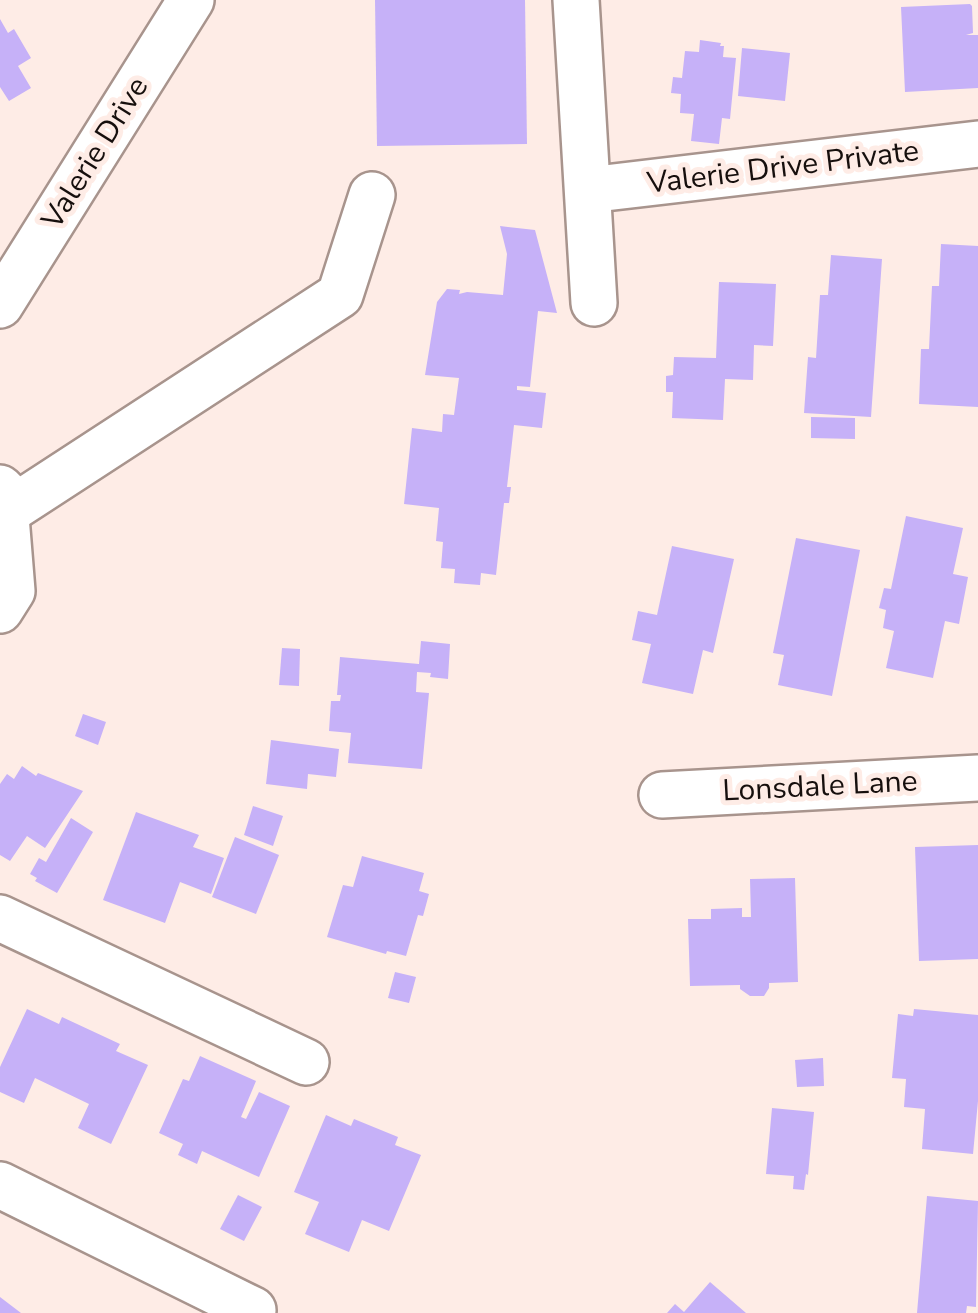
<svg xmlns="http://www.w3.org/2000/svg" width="978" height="1313" font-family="'Nunito Sans',sans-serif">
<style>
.building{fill:#c6b1f8}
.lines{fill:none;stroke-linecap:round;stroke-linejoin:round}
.minor-casing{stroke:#a8948d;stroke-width:50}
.minor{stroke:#fff;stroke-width:45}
.labels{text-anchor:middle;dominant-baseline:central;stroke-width:10;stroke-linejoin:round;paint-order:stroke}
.street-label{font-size:30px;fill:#160f0d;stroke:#feece6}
</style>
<rect width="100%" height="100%" fill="#feece6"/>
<!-- building -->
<g class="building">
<path d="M375 0H525L527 144 377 146Z"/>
<path d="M970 4 972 6 973 33 966 35H978V88L905 92 901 7Z"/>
<path d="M0 19 8 33 14 29 31 58 18 66 31 88 9 101 0 87Z"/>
<path d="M700 40 721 43 720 46H724L723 57 736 58 730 119 722 118 719 144 691 141 694 114 680 113 681 94 671 93 673 77 682 78 685 51 699 52Z"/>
<path d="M742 48 790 53 785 101 738 96Z"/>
<path d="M500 226 535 230 557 313 538 311 530 387 517 386V390L546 393 542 428 514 425 507 487H511L509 503H504L496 575 481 573 480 585 454 583 455 569 441 568 443 542 436 541 439 508 404 504 412 428 442 432 443 414 454 415 459 378 425 375 437 302 447 289 460 290 459 294 467 292 503 295 507 254Z"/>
<path d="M941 244 978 246V407L919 404 921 349H929L932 286H939Z"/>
<path d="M831 255 882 259 871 417 804 413 808 357 816 358 820 295H828Z"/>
<path d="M719 282 776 284 773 346 754 345 753 380 725 379 723 420 672 418 673 392H666V376L673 375 674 357 716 358Z"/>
<path d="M811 417 855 418V439L811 438Z"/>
<path d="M906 516 963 528 953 574 968 577 959 624 945 621 933 678 886 668 894 631 883 628 886 610 879 608 884 588 891 589Z"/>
<path d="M796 538 860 550 832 696 778 685 784 655 773 653Z"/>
<path d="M672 546 734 559 713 653 703 650 693 694 642 683 651 644 632 640 638 611 657 615Z"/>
<path d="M421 641 450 644 448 679 430 677 431 673 417 672 416 692 429 693 422 769 348 763 351 733 329 731 331 701H340L341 695H337L340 657 419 664Z"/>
<path d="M282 648 300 649 299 686 279 685Z"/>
<path d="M83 714 106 722 98 745 75 736Z"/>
<path d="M271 740 339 749 336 777 308 774 307 789 266 784Z"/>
<path d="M22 766 36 776 38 773 83 791 45 848 27 836 10 861 0 855V784L7 774 14 779Z"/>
<path d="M253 806 283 816 273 846 244 835Z"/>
<path d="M136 812 199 835 193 847 224 858 211 894 180 882 165 923 103 900Z"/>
<path d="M71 818 93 832 57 893 35 881 37 878 30 874 39 858 46 862Z"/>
<path d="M235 837 279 855 256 914 212 897Z"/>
<path d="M978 845V959L919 961 915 847Z"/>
<path d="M362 856 424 873 419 891 429 894 423 916 418 915 406 956 387 951 386 954 327 937 343 885 353 887Z"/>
<path d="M795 878 798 982 769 983V988L764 996H750L740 989V985L690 986 688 919H711V909L742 908V917H751L750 879Z"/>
<path d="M395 972 416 977 409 1003 388 998Z"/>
<path d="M27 1009 59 1024 62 1017 120 1044 116 1051 148 1065 111 1144 78 1128 89 1104 35 1078 24 1103 0 1092V1067Z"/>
<path d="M914 1009 978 1015V1101L973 1154 922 1149 925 1109 904 1107 906 1079 892 1078 898 1014 913 1016Z"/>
<path d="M200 1056 256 1081 241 1117 246 1119 259 1092 290 1106 259 1177 202 1151 197 1164 178 1155 183 1144 159 1133 183 1079 189 1081Z"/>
<path d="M823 1058 824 1086 797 1087 795 1060Z"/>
<path d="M772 1108 814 1112 808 1175 806 1174 804 1190 793 1189 794 1176 766 1174Z"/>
<path d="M326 1115 351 1126 354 1119 398 1137 395 1145 421 1155 389 1231 362 1220 349 1252 305 1234 319 1202 294 1192Z"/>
<path d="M238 1195 262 1207 244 1241 220 1229Z"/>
<path d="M927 1196 978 1201 976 1307 967 1306 966 1313H917Z"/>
<path d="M710 1282 746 1313H667L675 1304 684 1312Z"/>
<path d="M0 1297 21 1313H0Z"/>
</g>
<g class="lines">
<!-- minor casing -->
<g class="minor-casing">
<g id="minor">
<path d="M576 0 594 303"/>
<path d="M588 190 978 144"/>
<path d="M0 305 191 0"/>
<path d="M0 488 4 492 12 591 0 610"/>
<path d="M5 513 340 295 372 195"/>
<path d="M662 795 978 778"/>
<path d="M0 918 306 1062"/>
<path d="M0 1185 253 1310"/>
</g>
</g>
<!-- minor -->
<use href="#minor" class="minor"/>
</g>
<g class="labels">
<!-- street labels -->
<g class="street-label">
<text transform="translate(95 153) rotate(-58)">Valerie Drive</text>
<text transform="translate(783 167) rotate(-7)">Valerie Drive Private</text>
<text transform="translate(820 786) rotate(-3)">Lonsdale Lane</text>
</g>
</g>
</svg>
